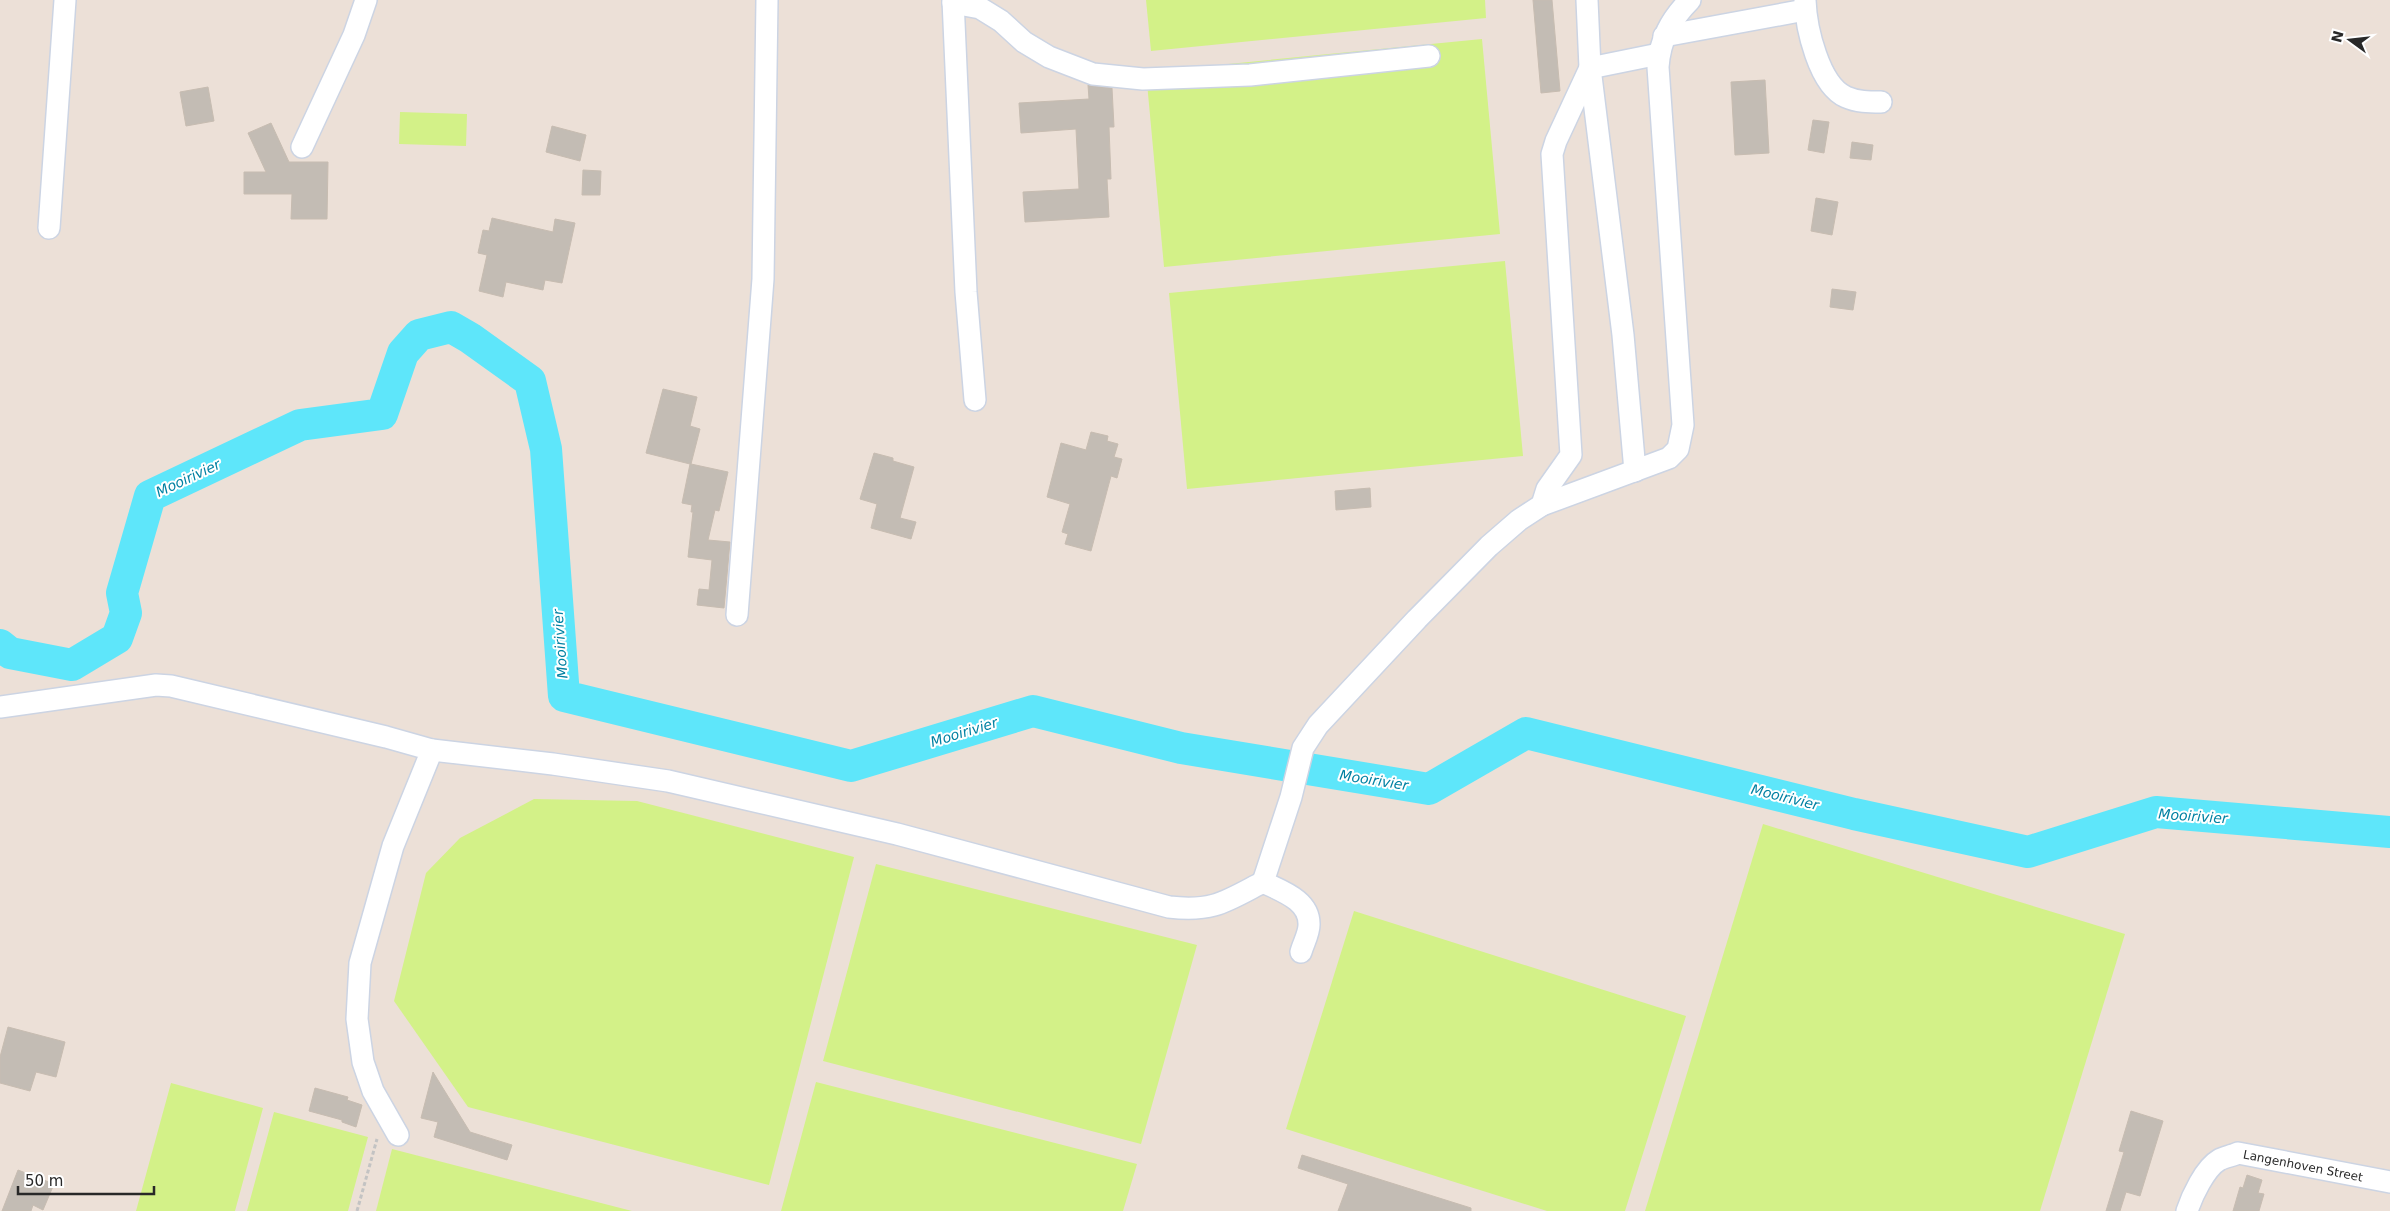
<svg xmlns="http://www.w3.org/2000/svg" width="2390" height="1211" font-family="'DejaVu Sans',sans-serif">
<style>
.pitch{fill:#d3f188}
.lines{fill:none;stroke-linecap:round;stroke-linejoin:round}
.river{stroke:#5ee6fa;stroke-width:32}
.building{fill:#c3bcb4;stroke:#c7bcb1}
.minor-casing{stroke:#ccd4e3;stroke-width:24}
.path{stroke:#c3c3c3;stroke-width:3;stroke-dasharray:4 2.5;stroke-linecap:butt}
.minor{stroke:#fff;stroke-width:21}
.labels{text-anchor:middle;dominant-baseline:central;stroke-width:4;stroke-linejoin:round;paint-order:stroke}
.street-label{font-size:12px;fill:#282828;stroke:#fff}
.water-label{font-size:14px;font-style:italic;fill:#0181a2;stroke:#fff}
</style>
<rect width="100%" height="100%" fill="#ece0d7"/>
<!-- pitch -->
<g class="pitch">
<path d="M1146 0H1485L1486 18 1151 51Z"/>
<path d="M1482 39 1500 234 1164 267 1146 72Z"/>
<path d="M400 112 467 114 466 146 399 144Z"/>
<path d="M1505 261 1523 456 1187 489 1169 293Z"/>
<path d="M534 799 637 801 854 857 769 1185 468 1107 394 1001 426 873 460 838Z"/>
<path d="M1763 824 2125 934 2040 1211H1645Z"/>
<path d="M876 864 1197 945 1141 1144 823 1061Z"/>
<path d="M1354 911 1686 1016 1625 1211H1547L1286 1129Z"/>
<path d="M816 1082 1137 1164 1123 1211H781Z"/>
<path d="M171 1083 263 1108 235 1211H136Z"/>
<path d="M274 1112 368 1137 348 1211H247Z"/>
<path d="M392 1149 632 1211H376Z"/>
</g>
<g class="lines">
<!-- river -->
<path class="river" d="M0 645 10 653 72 665 117 638 126 613 122 593 150 496 300 425 382 414 403 353 419 335 451 327 470 338 530 381 546 449 564 696 851 766 1033 711 1181 748 1429 789 1526 733 1854 814 2028 852 2156 812 2390 832"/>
</g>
<!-- building -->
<g class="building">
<path d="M1533 0H1552L1560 91 1541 93Z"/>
<path d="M1765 80 1769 153 1735 155 1731 82Z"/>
<path d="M1088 85 1112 88 1114 127H1109L1111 179H1107L1109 217 1025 222 1023 192 1079 189 1076 129 1021 133 1019 103 1089 99Z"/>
<path d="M208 87 214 121 186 126 180 92Z"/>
<path d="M1813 120 1829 122 1824 153 1808 150Z"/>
<path d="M271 123 289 162H328L327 219H291L292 194H244V172H266L248 133Z"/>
<path d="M552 126 586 135 580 161 546 152Z"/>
<path d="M1852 142 1873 145 1871 160 1850 158Z"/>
<path d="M583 170 601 171 600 195H582Z"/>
<path d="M1816 198 1838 202 1832 235 1811 231Z"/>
<path d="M492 218 553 232 555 219 575 223 562 283 545 280 543 290 506 282 503 297 479 291 487 255 478 253 483 230 489 231Z"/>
<path d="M1832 289 1856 292 1853 310 1830 307Z"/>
<path d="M663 389 697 397 690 426 700 429 691 464 728 472 719 511 715 510 708 540 730 542 724 608 697 605 699 589 709 590 712 560 688 557 693 512H691L692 505 682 503 690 464 646 453Z"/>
<path d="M1091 432 1108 436 1107 441 1118 444 1114 457 1122 459 1117 478 1111 476 1091 551 1065 544 1068 534 1062 532 1070 504 1047 497 1061 443 1086 450Z"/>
<path d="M874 453 893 458V461L914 467 900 518 916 522 911 539 871 528 877 504 860 499Z"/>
<path d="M1370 488 1371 507 1336 510 1335 491Z"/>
<path d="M8 1027 65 1042 56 1077 36 1072 30 1091 0 1083V1057Z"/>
<path d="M433 1072 470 1132 512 1145 507 1160 434 1137 438 1122 421 1118Z"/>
<path d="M315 1088 348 1097 347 1100 362 1105 356 1127 342 1122V1120L309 1111Z"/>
<path d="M2131 1111 2163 1121 2140 1196 2126 1192 2120 1211H2106L2124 1152 2119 1151Z"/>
<path d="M1302 1155 1471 1208V1211H1338L1348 1184 1298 1168Z"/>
<path d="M18 1170 54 1184 43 1210 33 1205 31 1211H2Z"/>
<path d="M2247 1175 2262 1180 2258 1193 2264 1194 2259 1211H2233L2240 1187 2243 1188Z"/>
</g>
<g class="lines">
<!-- minor casing -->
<g class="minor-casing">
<g id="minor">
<path d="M953 0 966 292 975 400"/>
<path d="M1587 0 1590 68 1623 335 1635 471"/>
<path d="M1805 0C1806 28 1819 85 1846 97 1857 102 1869 102 1881 102"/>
<path d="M953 3 980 8 1001 21 1024 42 1049 57 1093 74 1143 79 1250 75 1429 56"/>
<path d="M1664 36 1805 10"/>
<path d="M302 147 354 35 366 0"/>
<path d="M49 228 65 0"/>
<path d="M1542 505 1547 489 1571 455 1552 154 1556 141 1590 68 1659 54"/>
<path d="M737 615 763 279 767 0"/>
<path d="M0 707 156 685 171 686 386 737 432 750 553 764 668 781 897 834 1169 907C1213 912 1225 902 1263 882"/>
<path d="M1301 952C1303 944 1309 934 1309 925 1310 900 1281 891 1263 882L1291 797 1303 748 1318 725 1417 619 1489 546 1519 520 1542 505 1669 458 1678 449 1683 425 1658 67C1660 39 1671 19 1690 0"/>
<path d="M398 1135 373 1091 363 1062 357 1019 360 963 393 846 432 750"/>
<path d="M2187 1211C2192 1196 2205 1168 2219 1160 2224 1157 2232 1156 2238 1153L2390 1182"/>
</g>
</g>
<!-- path -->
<path class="path" d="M357 1211 377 1139"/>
<!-- minor -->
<use href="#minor" class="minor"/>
</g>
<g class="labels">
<!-- street labels -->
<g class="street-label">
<text transform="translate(2303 1166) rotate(11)">Langenhoven Street</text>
</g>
<!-- water labels -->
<g class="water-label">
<text transform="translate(188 478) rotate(-25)">Mooirivier</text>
<text transform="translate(560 644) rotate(-94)">Mooirivier</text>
<text transform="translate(964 732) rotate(-17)">Mooirivier</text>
<text transform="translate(1374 780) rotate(9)">Mooirivier</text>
<text transform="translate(1785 797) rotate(14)">Mooirivier</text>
<text transform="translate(2193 816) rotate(4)">Mooirivier</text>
</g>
</g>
<!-- north arrow -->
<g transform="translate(2350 40) rotate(285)" stroke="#ffffff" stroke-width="4" paint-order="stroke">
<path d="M0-4L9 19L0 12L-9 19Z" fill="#282828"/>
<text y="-8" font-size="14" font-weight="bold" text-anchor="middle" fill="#282828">N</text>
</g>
<!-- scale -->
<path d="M18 1186v8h136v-8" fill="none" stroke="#282828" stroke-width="2.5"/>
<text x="25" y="1186" font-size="15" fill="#282828" stroke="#ffffff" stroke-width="4" paint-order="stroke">50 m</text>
</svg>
